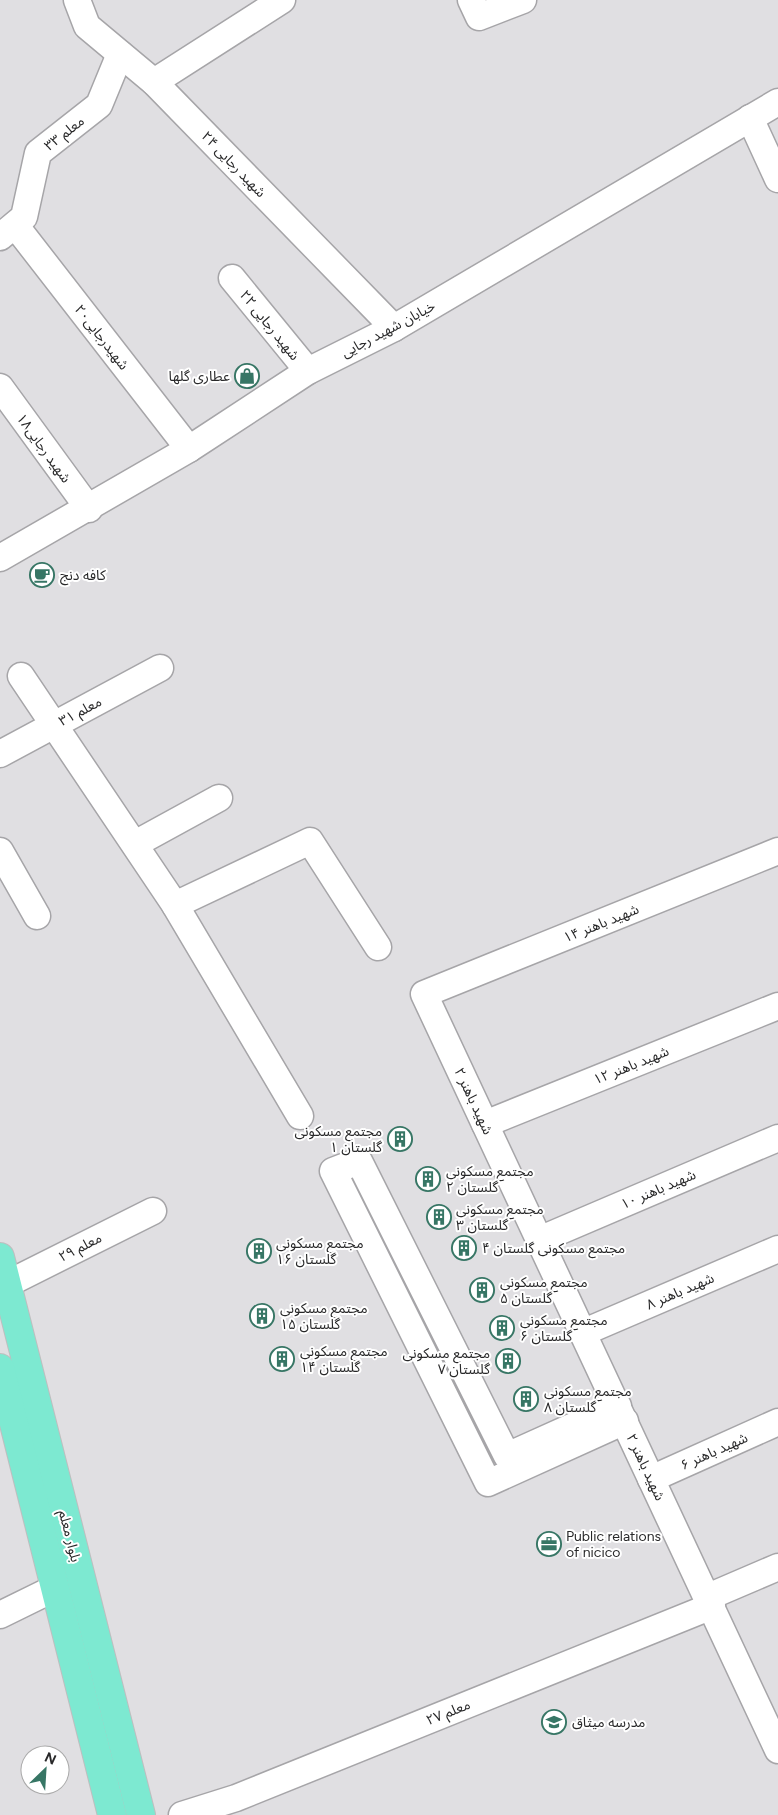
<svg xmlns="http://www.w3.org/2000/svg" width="778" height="1815" font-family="Figtree,'Noto Sans Arabic',sans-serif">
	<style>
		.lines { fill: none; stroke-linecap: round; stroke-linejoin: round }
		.minor-casing { stroke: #a6a5a8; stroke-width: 29 }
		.major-casing { stroke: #bebebf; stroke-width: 30 }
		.minor { stroke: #fff; stroke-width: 26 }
		.major { stroke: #7de9d1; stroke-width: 28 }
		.labels { text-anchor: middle; stroke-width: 4; stroke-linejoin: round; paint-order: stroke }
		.street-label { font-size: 14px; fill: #282829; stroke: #fff }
		.poi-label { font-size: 14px; fill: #282829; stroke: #fff; text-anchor: start }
	</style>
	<rect width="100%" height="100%" fill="#e0dfe2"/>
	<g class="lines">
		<defs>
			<g id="minor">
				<path d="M77 0 87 26 154 82 394 328"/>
				<path d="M471 0 479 17 523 0"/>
				<path d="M154 82 282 0"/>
				<path d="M750 118 778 179"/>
				<path d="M15 225 189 449"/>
				<path d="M0 237 24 217 38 153 99 105 120 54"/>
				<path d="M232 278 308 371"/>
				<path d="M0 387 89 509"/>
				<path d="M0 558 189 449 308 371 394 328 778 102"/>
				<path d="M21 676 175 905 300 1116"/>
				<path d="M0 754 160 668"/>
				<path d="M135 844 219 798"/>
				<path d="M0 851 37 916"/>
				<path d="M778 851 424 994 778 1750"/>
				<path d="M175 905 310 841 378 947"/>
				<path d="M485 1124 778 1006"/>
				<path d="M539 1240 778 1138"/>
				<path d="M7 1284 153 1211"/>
				<path d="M582 1333 778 1249"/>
				<path d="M618 1406 507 1456 359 1161 333 1171 488 1483 625 1421"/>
				<path d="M651 1479 778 1422"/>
				<path d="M708 1597 778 1567"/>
				<path d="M0 1615 55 1588"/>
				<path d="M182 1815 236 1798 712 1606"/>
			</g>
			<g id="major">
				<path d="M0 1257 141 1815"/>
				<path d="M0 1368 112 1815"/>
			</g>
		</defs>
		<use href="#minor" class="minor-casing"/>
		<use href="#major" class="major-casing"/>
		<use href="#minor" class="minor"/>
		<use href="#major" class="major"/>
	</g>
	<defs>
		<symbol id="shop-ring" viewBox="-11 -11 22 22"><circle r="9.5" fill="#fff" stroke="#377665" stroke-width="1.5"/><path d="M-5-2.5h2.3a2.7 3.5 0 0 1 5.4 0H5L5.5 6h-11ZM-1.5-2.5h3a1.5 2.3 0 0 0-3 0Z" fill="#377665"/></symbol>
		<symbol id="cafe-ring" viewBox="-11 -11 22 22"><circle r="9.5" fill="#fff" stroke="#377665" stroke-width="1.5"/><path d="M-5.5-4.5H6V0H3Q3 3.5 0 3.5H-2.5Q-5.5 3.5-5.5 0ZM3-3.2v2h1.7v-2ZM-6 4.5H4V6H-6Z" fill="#377665"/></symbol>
		<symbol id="building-ring" viewBox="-11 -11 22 22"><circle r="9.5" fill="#fff" stroke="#377665" stroke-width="1.5"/><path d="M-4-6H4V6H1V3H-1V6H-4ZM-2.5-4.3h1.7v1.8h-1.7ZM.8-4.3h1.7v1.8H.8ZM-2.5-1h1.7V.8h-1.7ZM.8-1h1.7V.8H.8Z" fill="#377665"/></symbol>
		<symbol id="office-ring" viewBox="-11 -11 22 22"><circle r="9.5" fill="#fff" stroke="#377665" stroke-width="1.5"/><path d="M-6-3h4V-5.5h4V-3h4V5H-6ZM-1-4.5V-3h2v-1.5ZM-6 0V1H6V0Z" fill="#377665"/></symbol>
		<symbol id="school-ring" viewBox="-11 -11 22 22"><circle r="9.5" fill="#fff" stroke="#377665" stroke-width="1.5"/><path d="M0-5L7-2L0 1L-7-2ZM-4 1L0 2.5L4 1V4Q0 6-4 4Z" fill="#377665"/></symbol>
	</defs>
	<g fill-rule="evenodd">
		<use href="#shop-ring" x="233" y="362" width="28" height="28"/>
		<use href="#cafe-ring" x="28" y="561" width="28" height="28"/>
		<use href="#building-ring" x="386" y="1125" width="28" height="28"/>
		<use href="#building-ring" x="414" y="1165" width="28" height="28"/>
		<use href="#building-ring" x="425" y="1203" width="28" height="28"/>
		<use href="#building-ring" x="450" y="1234" width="28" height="28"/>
		<use href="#building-ring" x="245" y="1237" width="28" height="28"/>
		<use href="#building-ring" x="468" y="1276" width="28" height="28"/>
		<use href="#building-ring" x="248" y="1302" width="28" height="28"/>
		<use href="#building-ring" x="488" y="1314" width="28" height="28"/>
		<use href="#building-ring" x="268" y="1345" width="28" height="28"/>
		<use href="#building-ring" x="494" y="1347" width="28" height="28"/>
		<use href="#building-ring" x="512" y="1385" width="28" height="28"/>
		<use href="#office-ring" x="535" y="1530" width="28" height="28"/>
		<use href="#school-ring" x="540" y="1708" width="28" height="28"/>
	</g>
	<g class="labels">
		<g class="street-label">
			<text transform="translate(64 133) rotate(-38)" y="5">معلم ۳۳</text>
			<text transform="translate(234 164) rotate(46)" y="5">شهید رجایی ۲۴</text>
			<text transform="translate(270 325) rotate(51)" y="5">شهید رجایی ۲۲</text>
			<text transform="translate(388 329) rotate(-28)" y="5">خیابان شهید رجایی</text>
			<text transform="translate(102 337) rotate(52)" y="5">شهیدرجایی۲۰</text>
			<text transform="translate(44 448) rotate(54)" y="5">شهید رجایی۱۸</text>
			<text transform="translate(80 711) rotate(-28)" y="5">معلم ۳۱</text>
			<text transform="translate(601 923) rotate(-22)" y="5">شهید باهنر ۱۴</text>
			<text transform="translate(631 1065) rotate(-22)" y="5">شهید باهنر ۱۲</text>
			<text transform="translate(474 1101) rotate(65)" y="5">شهید باهنر ۲</text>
			<text transform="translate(658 1189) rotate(-23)" y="5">شهید باهنر ۱۰</text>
			<text transform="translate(80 1247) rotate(-27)" y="5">معلم ۲۹</text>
			<text transform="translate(680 1291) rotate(-23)" y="5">شهید باهنر ۸</text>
			<text transform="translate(714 1451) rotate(-24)" y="5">شهید باهنر ۶</text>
			<text transform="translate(646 1467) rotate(65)" y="5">شهید باهنر ۲</text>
			<text transform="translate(70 1536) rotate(76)" y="5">بلوار معلم</text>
			<text transform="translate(448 1712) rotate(-22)" y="5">معلم ۲۷</text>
		</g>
		<g class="poi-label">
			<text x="230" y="381" text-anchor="end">عطاری گلها</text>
			<text x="60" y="580">کافه دنج</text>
			<text x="382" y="1136" text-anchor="end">مجتمع مسکونی<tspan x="382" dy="16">گلستان ۱</tspan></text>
			<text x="446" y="1176">مجتمع مسکونی<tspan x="446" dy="16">گلستان ۲</tspan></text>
			<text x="456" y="1214">مجتمع مسکونی<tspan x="456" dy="16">گلستان ۳</tspan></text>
			<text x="276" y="1248">مجتمع مسکونی<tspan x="276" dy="16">گلستان ۱۶</tspan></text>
			<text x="482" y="1253">مجتمع مسکونی گلستان ۴</text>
			<text x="500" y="1287">مجتمع مسکونی<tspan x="500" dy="16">گلستان ۵</tspan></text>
			<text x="280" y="1313">مجتمع مسکونی<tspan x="280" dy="16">گلستان ۱۵</tspan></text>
			<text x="520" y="1325">مجتمع مسکونی<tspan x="520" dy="16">گلستان ۶</tspan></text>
			<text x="300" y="1356">مجتمع مسکونی<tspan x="300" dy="16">گلستان ۱۴</tspan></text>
			<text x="490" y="1358" text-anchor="end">مجتمع مسکونی<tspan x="490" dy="16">گلستان ۷</tspan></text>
			<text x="544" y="1396">مجتمع مسکونی<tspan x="544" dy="16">گلستان ۸</tspan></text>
			<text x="566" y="1541">Public relations<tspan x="566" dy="16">of nicico</tspan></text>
			<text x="572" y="1727">مدرسه میثاق</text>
		</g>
	</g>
	<g transform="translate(45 1770) rotate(25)"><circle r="24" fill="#ffffff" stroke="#a9a9a9"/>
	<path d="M0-4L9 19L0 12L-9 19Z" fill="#377665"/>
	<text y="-8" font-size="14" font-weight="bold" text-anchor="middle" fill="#282829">N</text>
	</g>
</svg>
